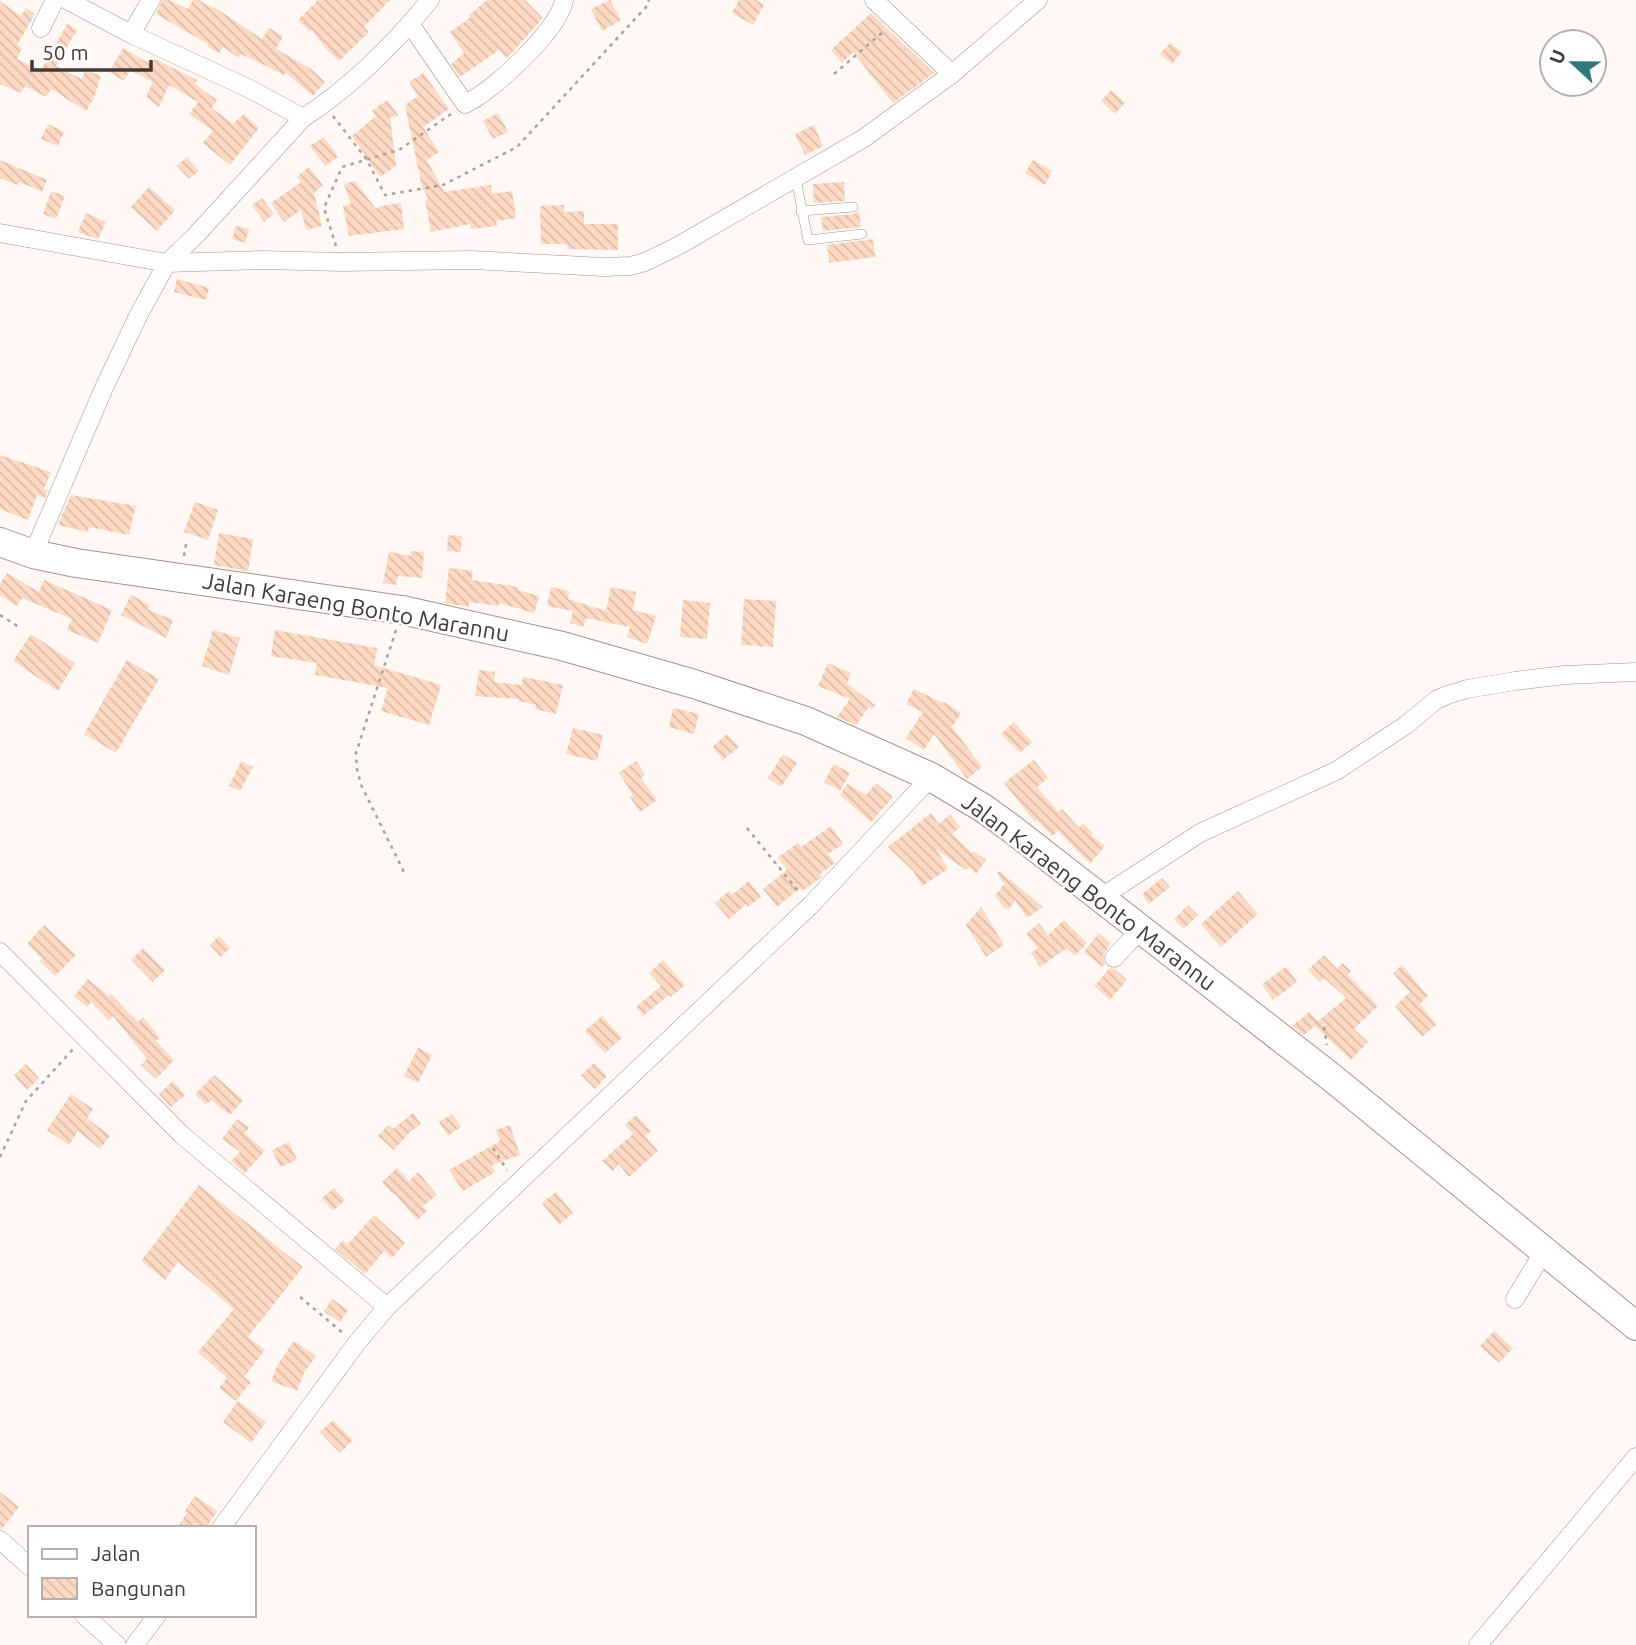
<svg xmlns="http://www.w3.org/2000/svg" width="1636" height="1645" font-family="Ubuntu,sans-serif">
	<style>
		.building { fill: url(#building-back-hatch) }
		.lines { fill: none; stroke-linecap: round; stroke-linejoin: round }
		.service-casing { stroke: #a2938a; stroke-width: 10 }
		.minor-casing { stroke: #a2938a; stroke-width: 19 }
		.primary-casing { stroke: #a2938a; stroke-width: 30 }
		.path { stroke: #a9a29e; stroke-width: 2.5; stroke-dasharray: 3.5 5; stroke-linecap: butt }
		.service { stroke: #fff; stroke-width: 9 }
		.minor { stroke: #fff; stroke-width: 18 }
		.primary { stroke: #fff; stroke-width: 28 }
		.labels { text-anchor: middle; stroke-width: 5; stroke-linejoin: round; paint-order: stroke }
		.street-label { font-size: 23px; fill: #423b37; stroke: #fff }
	</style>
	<defs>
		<pattern id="building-back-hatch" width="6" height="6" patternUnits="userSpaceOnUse" patternTransform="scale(1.75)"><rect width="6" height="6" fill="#fedac3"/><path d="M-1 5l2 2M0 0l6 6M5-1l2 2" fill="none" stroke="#dbbca8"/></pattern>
	</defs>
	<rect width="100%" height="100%" fill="#fff8f4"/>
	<g class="building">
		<path d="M162 0H169L188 9 193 0H199L213 8 214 7 262 39 269 28 283 36 276 49 311 69 325 82 313 96 286 73 284 75 241 54 239 58 223 47 219 53 207 46 208 44 156 14Z"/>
		<path d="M318 0H390L364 27 369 32 339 61 324 47 312 30 310 32 298 20Z"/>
		<path d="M487 0H525L543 18 507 58 499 50 460 77 451 64 464 53 450 32 471 17 469 15Z"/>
		<path d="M610 0 621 20 602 31 591 9Z"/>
		<path d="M739 0H756L764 5 753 25 732 13Z"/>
		<path d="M0 1 21 16 26 8 35 14 17 45 22 48 17 59 41 70 67 24 77 30 56 66 82 79 85 70 101 76 94 98 86 111 51 89 46 97 25 86 21 93 0 84Z"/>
		<path d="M871 13 934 73 893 103 853 52 842 63 831 50Z"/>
		<path d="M1170 43 1182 52 1172 64 1160 54Z"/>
		<path d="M123 48 152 65 155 59 197 80 195 84 217 100 212 108 233 124 244 114 259 128 230 165 203 143 213 131 189 114 198 102 169 85 159 107 146 97 153 82 130 70 124 81 109 72Z"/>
		<path d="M423 73 449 109 423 127 439 152 427 160 444 192 491 185 492 194 512 191 516 218 496 221 497 226 471 229 470 224 431 232 425 200 428 199 422 187 405 105 418 96 409 82Z"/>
		<path d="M1111 90 1125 103 1115 114 1101 101Z"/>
		<path d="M387 100 399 116 390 117 396 166 380 177 352 136 376 116 372 111Z"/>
		<path d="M498 113 508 132 493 139 483 121Z"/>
		<path d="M48 124 64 132 58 146 41 139Z"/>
		<path d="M814 125 823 146 805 155 795 134Z"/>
		<path d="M324 137 338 157 325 166 310 146Z"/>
		<path d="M187 157 199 171 189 179 177 166Z"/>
		<path d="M0 160 47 180 42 192 20 182 18 185 0 178Z"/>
		<path d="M1033 160 1052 171 1045 185 1025 173Z"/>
		<path d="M309 167 323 185 314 193 322 226 306 230 301 210 284 222 271 203 301 182 297 177Z"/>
		<path d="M355 181 376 209 381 206 401 203 404 229 349 236 343 206 351 204 344 184Z"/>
		<path d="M844 182 845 201 814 203 813 184Z"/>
		<path d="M149 187 175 210 157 231 131 207Z"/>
		<path d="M51 191 65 196 56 219 43 214Z"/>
		<path d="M262 198 274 214 264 222 252 205Z"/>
		<path d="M564 205V212L584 211V224H618V250L568 249 567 244H541L540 206Z"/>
		<path d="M859 211 861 227 823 231 821 217 854 214Z"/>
		<path d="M86 213 106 222 98 239 78 232Z"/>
		<path d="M236 226 249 229 245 243 232 239Z"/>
		<path d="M873 239 875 257 829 263 827 245Z"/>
		<path d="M177 279 209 288 206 300 174 292Z"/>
		<path d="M0 455 51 472 44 489 48 490 45 498 37 495 28 520 0 509Z"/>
		<path d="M71 495 136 506 129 535 89 527 88 532 58 525Z"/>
		<path d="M195 502 218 510 208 540 184 532Z"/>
		<path d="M219 533 253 539 248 571 214 565Z"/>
		<path d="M448 535 462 536 461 552 447 551Z"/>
		<path d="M411 551 424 552 422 578 398 576 396 585 383 583 389 552 411 556Z"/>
		<path d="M449 568 473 571 472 580 518 587V590L539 596 534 613 499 603V606L469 602V607L445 603Z"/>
		<path d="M7 573 39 592 44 580 112 610 98 643 67 630 72 619 22 598 17 606 0 595V584Z"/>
		<path d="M551 587 569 591 568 599 606 611 611 587 636 592 633 610 656 616 647 644 627 637 630 627 586 618 583 627 570 623 573 611 547 606Z"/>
		<path d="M131 595 150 605 147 609 173 620 166 638 121 615Z"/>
		<path d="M744 599 776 601 773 647 741 645Z"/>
		<path d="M683 600 710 603 707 639 680 637Z"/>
		<path d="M213 630 240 638 229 675 202 666Z"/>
		<path d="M275 630 377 648 374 665 441 685 429 725 381 711 388 688 315 675 317 663 271 656Z"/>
		<path d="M31 634 75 663 58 691 13 661Z"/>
		<path d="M127 660 159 679 116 753 84 734Z"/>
		<path d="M828 663 851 673 847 683 875 705 872 709 869 707 856 725 837 717 850 699 818 686Z"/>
		<path d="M479 670 495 672 494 682 522 685 523 677 563 685 556 714 535 709 536 705 519 701V699L475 696Z"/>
		<path d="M914 689 943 703 944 702 961 713 952 727 982 767 967 779 934 734 924 750 906 738 923 712 906 704Z"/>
		<path d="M673 708 699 714 694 734 669 727Z"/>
		<path d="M1014 722 1032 742 1020 753 1001 734Z"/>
		<path d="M573 728 603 735 597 761 566 754Z"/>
		<path d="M727 734 739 747 723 760 712 747Z"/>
		<path d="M783 754 797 763 781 787 768 778Z"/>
		<path d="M1034 760 1048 778 1037 787 1058 812 1062 809 1079 828 1083 823 1093 833 1091 835 1105 846 1090 864 1058 831 1052 836 1037 820 1035 822 1004 783Z"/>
		<path d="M241 761 253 767 240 791 229 786Z"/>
		<path d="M636 761 645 775 641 778 657 800 640 812 630 797 633 795 619 773Z"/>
		<path d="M834 764 850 773 840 791 824 782Z"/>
		<path d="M876 783 893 797 871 822 840 795 847 784 866 795Z"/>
		<path d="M931 813 939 824 950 814 960 827 952 834 972 853 974 851 986 860 976 874 970 867 966 870 936 849 948 869 922 886 913 871 888 847Z"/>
		<path d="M831 826 843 844 828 854 835 863 820 874 822 877 802 891 800 888 777 907 763 889 787 870 778 857 798 843 801 847Z"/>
		<path d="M999 871 1019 887 1043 907 1027 918 1015 900 1009 909H1005L995 896 1004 884 997 873Z"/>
		<path d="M1162 878 1170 887 1149 904 1142 894Z"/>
		<path d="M749 881 761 897 748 907 746 904 729 919 715 903 729 891 732 895Z"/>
		<path d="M1238 891 1258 914 1221 947 1201 924Z"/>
		<path d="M1188 905 1198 915 1184 929 1174 919Z"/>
		<path d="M981 907 1004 945 986 957 966 925Z"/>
		<path d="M1064 920 1087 943 1075 956 1067 948 1040 967 1031 953 1038 948 1026 934 1039 923 1048 935Z"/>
		<path d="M44 925 76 955 55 976 40 961 42 958 27 944Z"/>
		<path d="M1099 933 1111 944 1103 955 1105 964 1102 967 1084 952Z"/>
		<path d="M219 936 230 948 221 957 210 945Z"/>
		<path d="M143 948 165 970 153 982 131 960Z"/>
		<path d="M1324 955 1337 969 1342 963 1351 971 1348 975 1378 1006 1354 1029 1368 1042 1351 1060 1315 1026 1304 1035 1292 1026 1309 1012 1318 1021 1346 998 1324 978 1320 982 1308 970Z"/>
		<path d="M663 960 685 985 671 997 669 995 643 1016 636 1007 661 986 649 973Z"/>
		<path d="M1402 965 1428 996 1420 1004 1436 1025 1422 1037 1395 1006 1410 992 1393 973Z"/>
		<path d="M1286 967 1297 982 1273 1000 1262 984Z"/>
		<path d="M1110 968 1115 969 1127 980 1110 1000 1094 986Z"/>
		<path d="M88 979 109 996 111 994 138 1022 143 1017 160 1038 156 1041 174 1060 156 1079 141 1065 147 1059 113 1016 109 1021 91 1002 87 1007 74 996Z"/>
		<path d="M602 1016 622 1038 605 1053 585 1031Z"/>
		<path d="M418 1048 432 1055 418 1083 404 1076Z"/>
		<path d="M594 1063 607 1076 595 1089 581 1075Z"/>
		<path d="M26 1064 39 1078 27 1090 14 1075Z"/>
		<path d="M214 1075 243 1100 230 1115 211 1100 206 1105 195 1094Z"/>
		<path d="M173 1081 185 1095 171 1107 159 1094Z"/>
		<path d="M71 1094 93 1109 87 1118 110 1136 100 1149 78 1131 69 1145 47 1130Z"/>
		<path d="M413 1113 421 1124 409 1133 394 1150 378 1136 388 1125 393 1129Z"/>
		<path d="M452 1114 461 1127 448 1136 439 1122Z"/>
		<path d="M636 1115 651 1131 645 1136 658 1151 629 1177 619 1164 613 1171 602 1161 633 1134 625 1125Z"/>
		<path d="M237 1119 249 1127 245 1133 265 1151 245 1173 231 1161 240 1152 222 1139Z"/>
		<path d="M510 1125 520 1155 492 1165 495 1172 463 1191 449 1170 500 1141 496 1130Z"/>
		<path d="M289 1142 297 1160 280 1167 272 1150Z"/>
		<path d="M397 1168 409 1181 418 1172 437 1195 423 1206 427 1211 417 1220 395 1194 394 1195 382 1182Z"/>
		<path d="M199 1185 303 1267 248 1337 265 1350 244 1377 251 1382 236 1401 219 1388 227 1378 198 1352 234 1309 178 1262 165 1280 141 1261Z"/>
		<path d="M334 1188 345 1200 333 1211 322 1198Z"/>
		<path d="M556 1192 573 1213 559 1225 542 1203Z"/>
		<path d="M374 1215 405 1243 392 1258 384 1251 365 1274 335 1249 343 1240 347 1245Z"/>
		<path d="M332 1299 348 1310 340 1322 324 1312Z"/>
		<path d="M1494 1331 1513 1348 1499 1363 1480 1346Z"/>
		<path d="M294 1341 316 1356 304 1373 297 1391 271 1381 278 1364Z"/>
		<path d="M238 1401 266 1422 251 1443 223 1422Z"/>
		<path d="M333 1420 353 1440 340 1453 320 1432Z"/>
		<path d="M0 1492 19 1507 2 1529H0Z"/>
		<path d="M195 1496 217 1511 206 1528H177L187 1513 185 1511Z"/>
	</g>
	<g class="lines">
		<defs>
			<g id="service">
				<path d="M796 179 808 240 862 234"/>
				<path d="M801 211 853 207"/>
			</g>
			<g id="minor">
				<path d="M67 0 131 34 250 89 303 118"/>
				<path d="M874 0 952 74"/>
				<path d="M410 24 465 104C492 92 560 29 564 0"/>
				<path d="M41 28 55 0"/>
				<path d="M131 34 151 0"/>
				<path d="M0 233 167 263 263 260 341 262 472 260 603 267 630 266 645 262 678 246 864 138 952 74 1038 0"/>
				<path d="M33 554 103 390 138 316 167 263 197 234 303 118C351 87 394 44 430 0"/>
				<path d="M1100 898 1200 833 1336 771 1406 725 1436 700 1447 695 1467 689 1515 681 1565 675 1636 672"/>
				<path d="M0 952 182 1135 387 1307"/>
				<path d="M1114 958 1141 929"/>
				<path d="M1515 1299 1544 1251"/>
				<path d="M221 1528 356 1344 387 1307 810 906 931 777"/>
				<path d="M0 1540 30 1567"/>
				<path d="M84 1615 117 1645"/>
				<path d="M135 1645 157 1615"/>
				<path d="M1478 1645 1636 1457"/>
			</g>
			<path id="primary" d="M0 542 33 554 76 563 402 610 562 646 694 684 806 721 931 777 983 808 1012 829 1331 1077 1636 1326"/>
		</defs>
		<use href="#service" class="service-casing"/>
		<use href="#minor" class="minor-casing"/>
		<use href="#primary" class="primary-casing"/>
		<g class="path">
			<path d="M834 74 883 32"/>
			<path d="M333 116 367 160 385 195 443 185 517 147 647 6 649 0"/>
			<path d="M336 246 324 208 342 167 399 150 451 114"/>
			<path d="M184 556 186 544"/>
			<path d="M0 615 19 627"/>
			<path d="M396 630 356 753 357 769 361 785 404 872"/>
			<path d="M747 828 799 892"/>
			<path d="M1324 1027 1327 1045"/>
			<path d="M493 1148 507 1170"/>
			<path d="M0 1157 26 1101 74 1048"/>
			<path d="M300 1297 343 1333"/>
		</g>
		<use href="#service" class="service"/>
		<use href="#minor" class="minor"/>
		<use href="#primary" class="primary"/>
	</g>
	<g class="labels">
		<g class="street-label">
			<text transform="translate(356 607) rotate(10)" y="8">Jalan Karaeng Bonto Marannu</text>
			<text transform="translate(1089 892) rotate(37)" y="8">Jalan Karaeng Bonto Marannu</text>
		</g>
	</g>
	<rect x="28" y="1526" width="228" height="91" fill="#ffffff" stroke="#b3b1af" stroke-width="2"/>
	<rect x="42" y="1549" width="35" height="10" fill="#ffffff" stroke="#b3b1af" stroke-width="2"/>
	<text x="91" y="1561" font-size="21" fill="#423b37">Jalan</text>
	<rect x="42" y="1578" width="35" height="21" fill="url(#building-back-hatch)" stroke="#b3b1af" stroke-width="2"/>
	<text x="91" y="1596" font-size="21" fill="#423b37">Bangunan</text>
	<g transform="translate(1573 63) rotate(292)"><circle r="33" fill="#ffffff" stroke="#b3b1af" stroke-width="2"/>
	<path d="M0-5L12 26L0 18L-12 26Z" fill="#30797b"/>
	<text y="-10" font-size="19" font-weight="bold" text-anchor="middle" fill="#423b37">U</text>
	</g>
	<path d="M32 60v10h119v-10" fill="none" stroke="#423b37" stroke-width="3.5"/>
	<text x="42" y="60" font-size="21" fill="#423b37" stroke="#ffffff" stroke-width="5" paint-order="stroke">50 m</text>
</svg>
